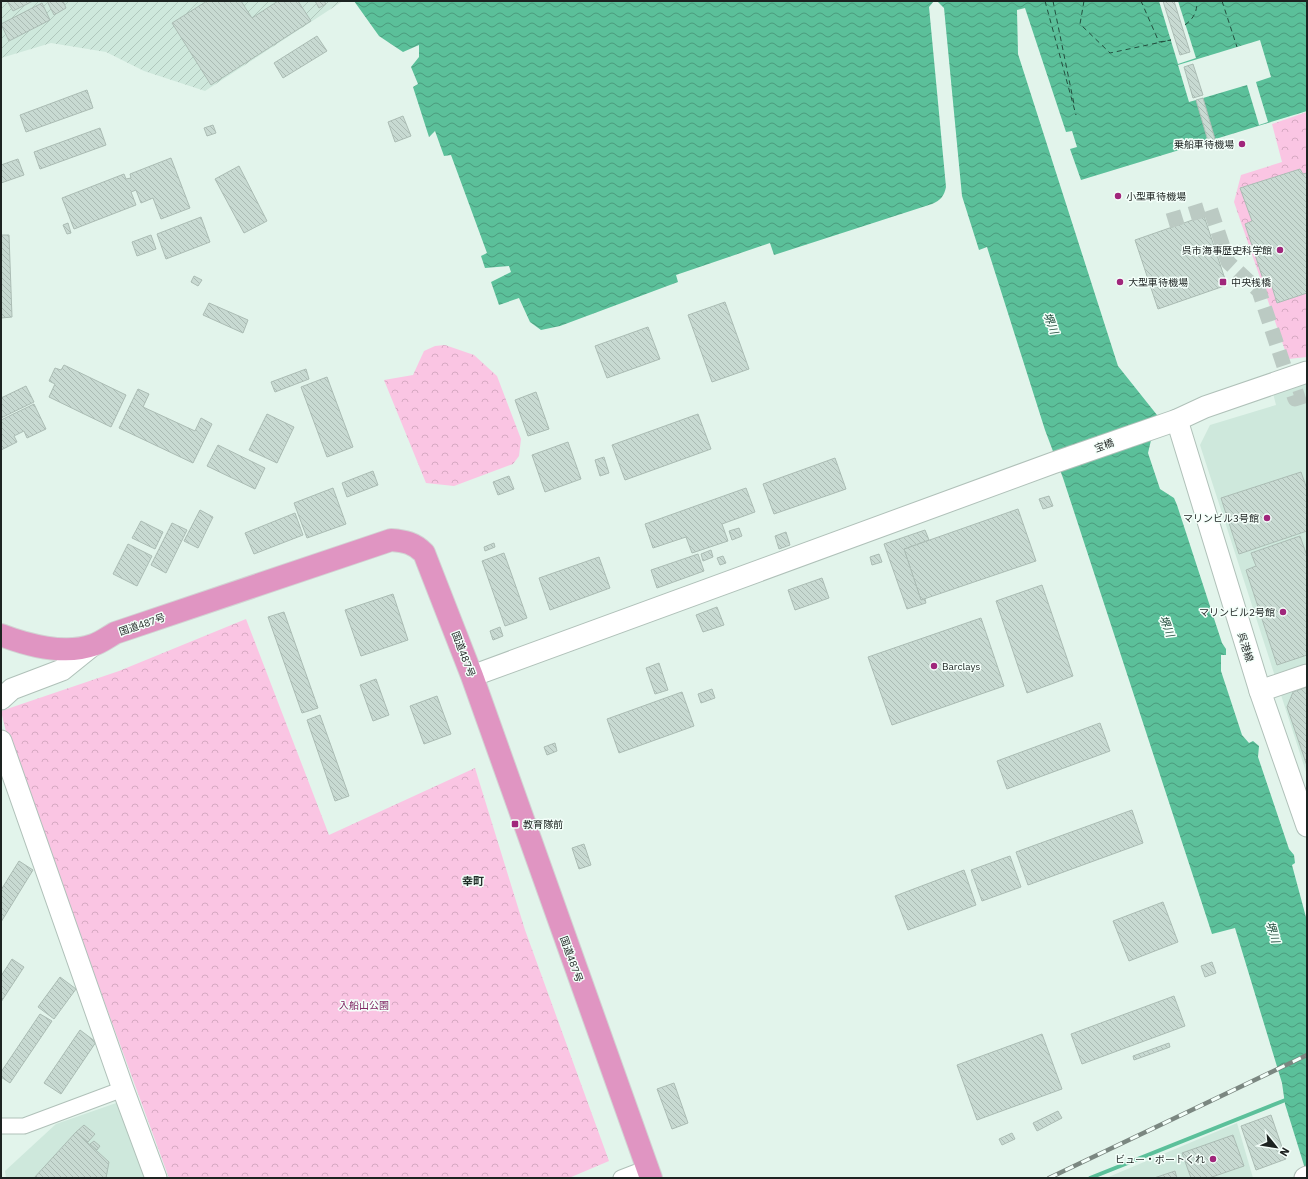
<svg xmlns="http://www.w3.org/2000/svg" width="1308" height="1179" font-family="'IBM Plex Sans','Noto Sans JP',sans-serif">
	<style>
		.built { fill: #cee8dc }
		.industrial { fill: url(#industrial-furrows) }
		.forest { fill: url(#forest-crowns) }
		.water { fill: url(#water-waves) }
		.pier { fill: #e2f4eb }
		.lines { fill: none; stroke-linecap: round; stroke-linejoin: round }
		.stream { stroke: #5bc09a; stroke-width: 4 }
		.ferry { stroke: #234e3e; stroke-width: 1; stroke-dasharray: 5 4; stroke-linecap: butt }
		.building { fill: url(#building-back-hatch); stroke: #abbcb4 }
		.street-tunnel { stroke: #bbcac3; stroke-width: 15; stroke-dasharray: 15 8; stroke-linecap: butt }
		.street-casing { stroke: #b0c1b9; stroke-width: 17 }
		.secondary-casing { stroke: #b0c1b9; stroke-width: 23 }
		.highway-casing { stroke: #d2d3d3; stroke-width: 24 }
		.street { stroke: #fff; stroke-width: 15 }
		.secondary { stroke: #fff; stroke-width: 21 }
		.highway { stroke: #e095c2; stroke-width: 22 }
		.rail-casing { stroke: #7b8781; stroke-width: 4.5 }
		.rail { stroke: #f4fffa; stroke-width: 3; stroke-dasharray: 9; stroke-linecap: butt }
		.poi-dot { fill: #a0267b; stroke: #f4fffa; stroke-width: 1.5 }
		.labels { text-anchor: middle; stroke-width: 3; stroke-linejoin: round; paint-order: stroke }
		.poi-label { font-size: 10px; fill: #1d2321; stroke: #f4fffa; text-anchor: end }
		.street-label { font-size: 10px; fill: #1d2321; stroke: #f4fffa }
		.park-label { font-size: 10px; fill: #7f2663; stroke: #f4fffa }
		.water-label { font-size: 11px; font-style: italic; fill: #234e3e; stroke: #f4fffa }
		.neighbourhood-label { font-size: 11px; font-weight: bold; fill: #212f29; stroke: #f4fffa }
	</style>
	<defs>
		<pattern id="industrial-furrows" width="10" height="10" patternUnits="userSpaceOnUse"><rect width="10" height="10" fill="#cee8dc"/><path d="M-1 1l2-2M0 10L10 0M9 11l2-2" fill="none" stroke="#b0c7bc"/></pattern>
		<pattern id="forest-crowns" width="20" height="18" patternUnits="userSpaceOnUse"><rect width="20" height="18" fill="#fac5e3"/><path d="M2 6a3 3 0 1 1 6 0M12 15a3 3 0 1 1 6 0" fill="none" stroke="#d6a9c2"/></pattern>
		<pattern id="water-waves" width="16" height="10" patternUnits="userSpaceOnUse"><rect width="16" height="10" fill="#5bc09a"/><path d="M0 5q4-4 8 0t8 0" fill="none" stroke="#4b9c7d"/></pattern>
		<pattern id="building-back-hatch" width="6" height="6" patternUnits="userSpaceOnUse"><rect width="6" height="6" fill="#c8dad2"/><path d="M-1 5l2 2M0 0l6 6M5-1l2 2" fill="none" stroke="#abbbb4"/></pattern>
	</defs>
	<rect width="100%" height="100%" fill="#e2f4eb"/>
	<g class="built">
		<path d="M1307 377V775L1200 445 1210 425 1276 405 1273 393Z"/>
		<path d="M119 1102 147 1178H6L5 1171 56 1124Z"/>
		<path d="M1237 1123 1253 1178H1106Z"/>
	</g>
	<path class="industrial" d="M1 1H343L205 91 144 71 106 52 51 43 1 58Z"/>
	<g class="forest">
		<path d="M1307 112V357L1288 359 1234 202 1241 175 1282 162 1272 124Z"/>
		<path d="M445 345 474 355 497 376 521 439 519 456 513 464 454 486 426 483 384 380 413 375 424 351 435 346Z"/>
		<path d="M246 619 329 835 475 768 525 930 609 1161 569 1178H169L7 736 1 711 119 671Z"/>
	</g>
	<g class="water">
		<path d="M354 1H934L929 7 946 187C944 196 941 200 932 204L774 255 770 243 676 275 678 282 560 326 541 330 530 322 519 298 499 305 491 282 511 272 509 266 485 268 481 256 487 253 451 155 444 156 435 131 429 137 413 87 418 84 411 67 419 57V45L403 52 379 36Z"/>
		<path d="M937 1H1307V111L1081 180 1070 149 1077 147 1072 131 1066 132 1025 8 1017 10 1018 54 1118 366 1157 415 1148 453 1160 489 1174 498 1177 505 1222 643 1226 649V655H1221V671L1242 735 1249 743 1253 741 1259 746 1258 757 1289 849 1294 855 1295 863 1292 865 1307 921V1175L1285 1104 1282 1083 1235 928 1212 934 1063 478 1045 430 987 247 979 250 962 196 944 8Z"/>
	</g>
	<g class="pier">
		<path d="M1159 1H1178L1196 58 1178 64Z"/>
		<path d="M1260 40 1271 77 1256 82 1268 122 1259 125 1247 85 1203 98 1215 139 1208 141 1196 100 1189 102 1178 65Z"/>
	</g>
	<g class="lines">
		<path class="stream" d="M1090 1178 1288 1099"/>
		<g class="ferry">
			<path d="M1045 1 1076 115"/>
			<path d="M1053 1 1074 104"/>
			<path d="M1084 1 1080 24 1110 53 1171 40 1159 42 1141 1"/>
			<path d="M1222 1 1237 47"/>
			<path d="M1185 25C1194 18 1197 12 1197 1"/>
		</g>
	</g>
	<g class="building">
		<path d="M7 1H33L13 11Z"/>
		<path d="M47 1H63L66 8 54 15Z"/>
		<path d="M207 1H241L252 18 278 1H298L311 21 211 85 172 23Z"/>
		<path d="M315 1H324L326 4 319 8Z"/>
		<path d="M1163 1H1174L1190 52 1180 55Z"/>
		<path d="M42 3 50 20 9 41 1 24Z"/>
		<path d="M317 36 327 51 283 78 274 63Z"/>
		<path d="M1193 64 1203 95 1193 98 1184 67Z"/>
		<path d="M87 90 93 108 26 132 20 115Z"/>
		<path d="M1203 98 1215 139 1208 141 1196 100Z"/>
		<path d="M403 116 411 136 395 142 388 122Z"/>
		<path d="M213 125 216 133 207 136 204 128Z"/>
		<path d="M100 128 106 145 40 169 34 152Z"/>
		<path d="M171 158 190 208 161 219 153 198 141 203 136 190 131 192 136 205 74 229 62 198 124 174 126 179 131 178 130 174Z"/>
		<path d="M18 159 24 175 1 183V165Z"/>
		<path d="M239 166 267 221 244 233 215 179Z"/>
		<path d="M1300 169 1303 174 1307 173V293L1277 303 1270 280 1264 282 1245 224 1252 221 1240 188Z"/>
		<path d="M1204 216 1227 285 1158 309 1135 240Z"/>
		<path d="M201 217 210 242 166 259 157 234Z"/>
		<path d="M68 223 71 233 67 234 63 225Z"/>
		<path d="M1 235H9L12 317 1 318Z"/>
		<path d="M151 235 156 249 137 256 132 242Z"/>
		<path d="M194 276 202 280 198 286 191 282Z"/>
		<path d="M725 302 749 369 712 382 688 315Z"/>
		<path d="M209 303 248 320 243 333 203 315Z"/>
		<path d="M648 327 660 359 607 378 595 346Z"/>
		<path d="M64 365 126 395 111 427 49 397 55 384 49 381 55 368 61 370Z"/>
		<path d="M306 369 309 379 275 392 271 382Z"/>
		<path d="M327 377 353 447 327 457 301 387Z"/>
		<path d="M26 386 34 402 1 418V398Z"/>
		<path d="M138 389 149 394 143 407 195 431 201 418 212 424 193 463 119 428Z"/>
		<path d="M536 392 549 429 528 436 515 400Z"/>
		<path d="M34 404 46 429 27 438 24 431 14 436 17 442 1 450V420Z"/>
		<path d="M267 414 294 427 277 463 249 450Z"/>
		<path d="M698 414 711 449 625 480 612 445Z"/>
		<path d="M568 442 581 479 545 492 532 455Z"/>
		<path d="M218 445 265 468 255 489 207 466Z"/>
		<path d="M604 457 609 473 600 476 595 460Z"/>
		<path d="M835 458 846 489 774 514 763 484Z"/>
		<path d="M373 471 378 485 347 497 342 483Z"/>
		<path d="M1301 472 1307 489V531L1239 554 1221 498Z"/>
		<path d="M509 476 514 489 498 495 493 482Z"/>
		<path d="M333 488 346 524 307 538 294 503Z"/>
		<path d="M746 488 755 512 722 524 728 541 692 553 686 537 653 548 645 524Z"/>
		<path d="M1049 496 1053 506 1043 509 1039 499Z"/>
		<path d="M1018 509 1036 561 921 600 904 549Z"/>
		<path d="M200 510 213 517 198 548 184 541Z"/>
		<path d="M295 513 303 535 254 554 245 533Z"/>
		<path d="M141 521 163 532 155 549 132 538Z"/>
		<path d="M172 523 187 530 166 573 151 565Z"/>
		<path d="M739 528 742 536 732 540 729 531Z"/>
		<path d="M925 530 929 540 904 549 921 600 925 599 926 603 907 609 884 544Z"/>
		<path d="M786 532 790 545 779 549 775 536Z"/>
		<path d="M1300 536 1307 556V655L1277 665 1246 570 1256 566 1251 553Z"/>
		<path d="M494 543 495 547 485 551 484 547Z"/>
		<path d="M128 544 152 556 137 586 113 574Z"/>
		<path d="M711 550 713 557 703 561 701 554Z"/>
		<path d="M504 553 527 618 505 626 482 561Z"/>
		<path d="M698 554 704 571 657 588 651 570Z"/>
		<path d="M879 554 882 562 872 565 870 557Z"/>
		<path d="M723 556 726 563 720 565 717 558Z"/>
		<path d="M599 557 610 588 550 610 539 578Z"/>
		<path d="M822 578 829 598 795 610 788 590Z"/>
		<path d="M1042 585 1073 676 1027 693 996 601Z"/>
		<path d="M393 594 408 640 361 656 345 610Z"/>
		<path d="M717 607 724 625 703 632 696 615Z"/>
		<path d="M284 612 318 708 302 713 268 617Z"/>
		<path d="M981 618 1004 686 892 725 868 657Z"/>
		<path d="M500 627 503 636 493 640 490 631Z"/>
		<path d="M659 663 668 690 655 694 646 668Z"/>
		<path d="M376 679 389 715 373 721 360 685Z"/>
		<path d="M1307 687V766L1287 707 1293 692Z"/>
		<path d="M712 689 715 698 701 703 698 694Z"/>
		<path d="M682 692 694 726 619 753 607 719Z"/>
		<path d="M437 696 451 734 424 744 410 706Z"/>
		<path d="M320 715 349 796 335 801 307 720Z"/>
		<path d="M1100 723 1110 751 1007 789 997 761Z"/>
		<path d="M555 743 557 751 547 755 544 747Z"/>
		<path d="M1132 810 1143 843 1028 885 1016 852Z"/>
		<path d="M584 844 591 865 579 869 572 848Z"/>
		<path d="M1010 856 1021 887 982 901 971 870Z"/>
		<path d="M19 861 33 870 1 922V890Z"/>
		<path d="M964 870 976 905 908 930 895 896Z"/>
		<path d="M1163 902 1178 942 1129 961 1113 921Z"/>
		<path d="M12 959 24 967 1 1002V976Z"/>
		<path d="M1212 962 1216 973 1205 977 1201 966Z"/>
		<path d="M60 977 76 989 54 1019 38 1007Z"/>
		<path d="M1174 996 1185 1026 1082 1064 1071 1034Z"/>
		<path d="M40 1014 52 1021 10 1083 1 1077V1072Z"/>
		<path d="M80 1030 96 1042 61 1094 44 1083Z"/>
		<path d="M1042 1034 1062 1089 977 1120 957 1065Z"/>
		<path d="M1169 1043 1170 1047 1134 1060 1133 1056Z"/>
		<path d="M674 1083 688 1123 672 1129 657 1089Z"/>
		<path d="M1058 1111 1062 1118 1037 1131 1033 1123Z"/>
		<path d="M1271 1115 1286 1159 1256 1170 1241 1126Z"/>
		<path d="M84 1125 95 1134 88 1142 76 1132Z"/>
		<path d="M76 1132 109 1162 106 1178H34Z"/>
		<path d="M1012 1133 1015 1139 1002 1145 999 1139Z"/>
		<path d="M1233 1135 1244 1166 1209 1178H1191L1182 1153Z"/>
		<path d="M94 1141 100 1146 97 1150 90 1144Z"/>
		<path d="M1175 1171 1177 1178H1154Z"/>
	</g>
	<g class="lines">
		<path class="street-tunnel" d="M1168 221 1210 208 1228 262 1259 291 1295 399 1307 395"/>
		<defs>
			<g id="street">
				<path d="M1 1126H24L123 1089"/>
				<path d="M621 1178 647 1168"/>
			</g>
			<g id="secondary">
				<path d="M1177 420 1260 691 1307 826"/>
				<path d="M472 676 1053 463 1177 420 1205 407 1307 372"/>
				<path d="M1260 691 1307 675"/>
				<path d="M1 699 12 689 62 670 93 645"/>
				<path d="M1 741 123 1089 156 1178"/>
				<path d="M1305 1178 1307 1177"/>
			</g>
			<path id="highway" d="M1 635C27 645 65 655 93 645 100 643 108 637 115 633L391 540C405 541 414 543 424 553L472 676 651 1178"/>
		</defs>
		<use href="#street" class="street-casing"/>
		<use href="#secondary" class="secondary-casing"/>
		<use href="#highway" class="highway-casing"/>
		<use href="#street" class="street"/>
		<use href="#secondary" class="secondary"/>
		<use href="#highway" class="highway"/>
		<defs>
			<path id="rail" d="M1049 1178 1307 1055"/>
		</defs>
		<use href="#rail" class="rail-casing"/>
		<use href="#rail" class="rail"/>
	</g>
	<g class="poi-dot">
		<circle cx="1242" cy="144" r="4"/>
		<circle cx="1118" cy="196" r="4"/>
		<circle cx="1280" cy="250" r="4"/>
		<circle cx="1120" cy="282" r="4"/>
		<rect x="1219" y="278" width="8" height="8" rx="2"/>
		<circle cx="1267" cy="518" r="4"/>
		<circle cx="1283" cy="612" r="4"/>
		<circle cx="934" cy="666" r="4"/>
		<rect x="511" y="820" width="8" height="8" rx="2"/>
		<circle cx="1213" cy="1159" r="4"/>
	</g>
	<g class="labels">
		<g class="poi-label">
			<text x="1234" y="148">乗船車待機場</text>
			<text x="1126" y="200" text-anchor="start">小型車待機場</text>
			<text x="1272" y="254">呉市海事歴史科学館</text>
			<text x="1128" y="286" text-anchor="start">大型車待機場</text>
			<text x="1231" y="286" text-anchor="start">中央桟橋</text>
			<text x="1259" y="522">マリンビル3号館</text>
			<text x="1275" y="616">マリンビル2号館</text>
			<text x="942" y="670" text-anchor="start">Barclays</text>
			<text x="523" y="828" text-anchor="start">教育隊前</text>
			<text x="1205" y="1163">ビュー・ポートくれ</text>
		</g>
		<g class="street-label">
			<text transform="translate(1104 445) rotate(-20)" y="4">宝橋</text>
			<text transform="translate(142 624) rotate(-19)" y="4">国道487号</text>
			<text transform="translate(1246 647) rotate(73)" y="4">呉港線</text>
			<text transform="translate(464 654) rotate(69)" y="4">国道487号</text>
			<text transform="translate(572 959) rotate(70)" y="4">国道487号</text>
		</g>
		<g class="park-label">
			<text x="364" y="1009">入船山公園</text>
		</g>
		<g class="water-label">
			<text transform="translate(1051 323) rotate(69)" y="4">堺川</text>
			<text transform="translate(1167 626) rotate(69)" y="4">堺川</text>
			<text transform="translate(1273 932) rotate(74)" y="4">堺川</text>
		</g>
		<g class="neighbourhood-label">
			<text x="473" y="885">幸町</text>
		</g>
	</g>
	<rect width="1308" height="1179" fill="none" stroke="#1d2321" stroke-width="4"/>
	<g transform="translate(1276 1147) rotate(120)" stroke="#f4fffa" stroke-width="3" paint-order="stroke">
	<path d="M0-3L7 15L0 10L-7 15Z" fill="#1d2321"/>
	<text y="-6" font-size="11" font-weight="bold" text-anchor="middle" fill="#1d2321">N</text>
	</g>
</svg>
